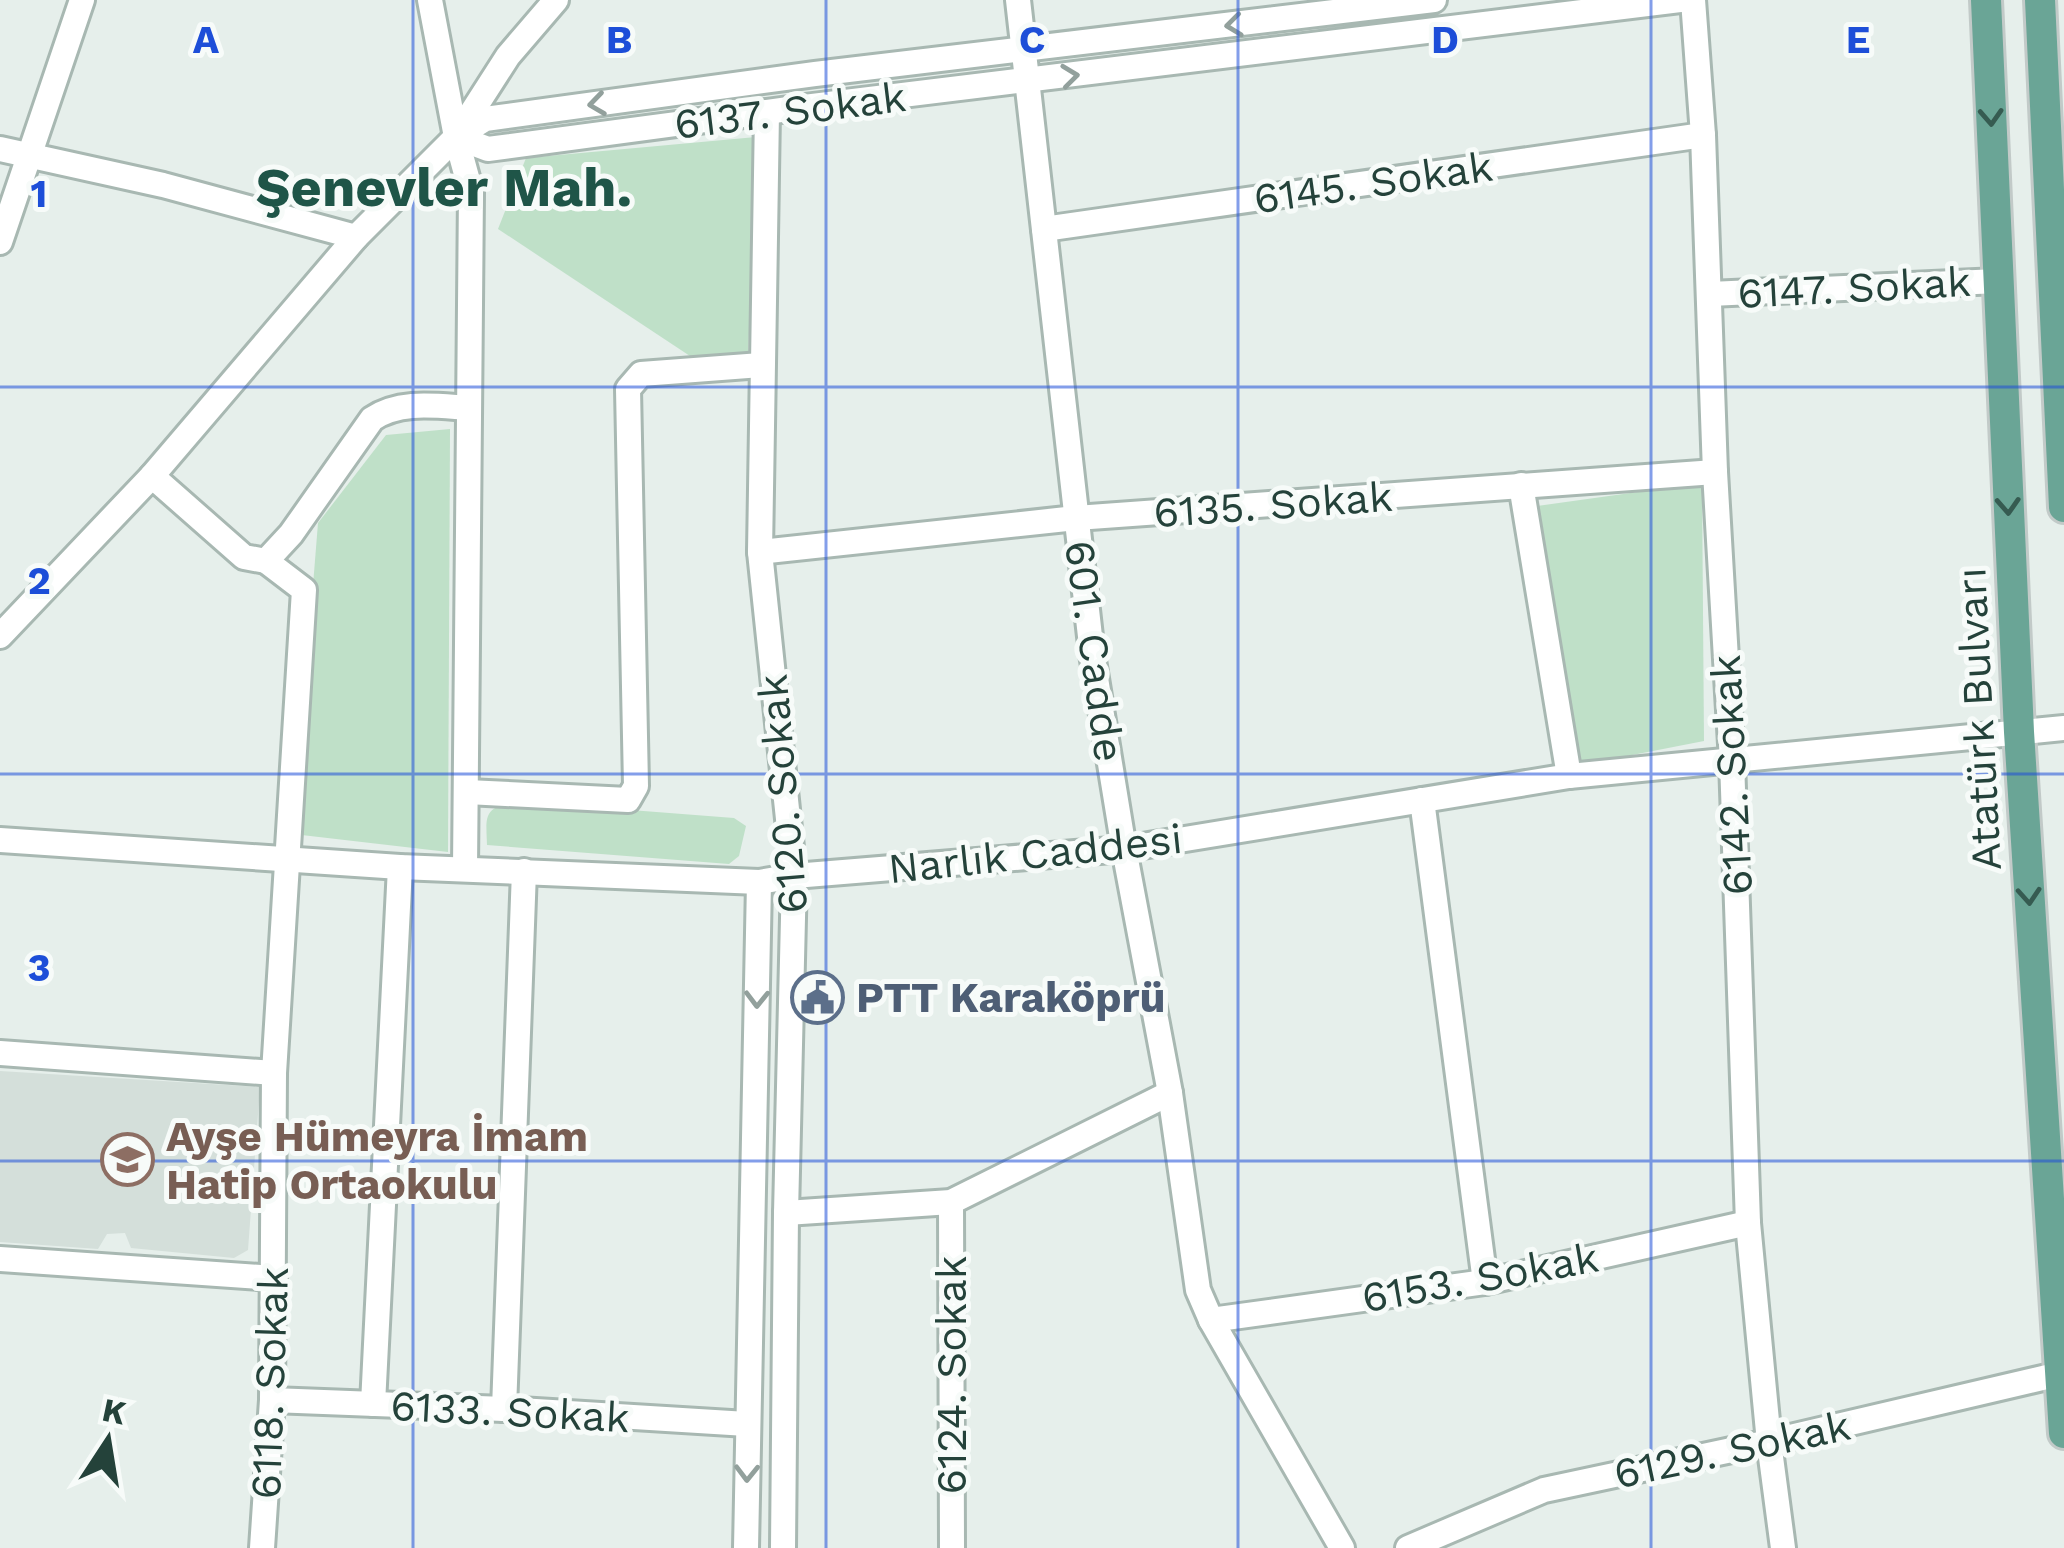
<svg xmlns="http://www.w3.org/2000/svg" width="2064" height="1548" font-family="'Work Sans',sans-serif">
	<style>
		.built { fill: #d4dfda }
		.green { fill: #bfe0c8 }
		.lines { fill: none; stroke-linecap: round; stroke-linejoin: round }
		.minor-casing { stroke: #a8b8b2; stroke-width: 30 }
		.major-casing { stroke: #c2cac8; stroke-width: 36 }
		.minor { stroke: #fff; stroke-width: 24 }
		.major { stroke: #6aa596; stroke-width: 30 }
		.oneway { stroke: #92a09c }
		.oneway2 { stroke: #365b51 }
		.grid { fill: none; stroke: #1d4ed8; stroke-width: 3; stroke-opacity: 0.55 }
		.labels { text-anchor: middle; stroke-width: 10; stroke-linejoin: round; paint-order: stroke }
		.street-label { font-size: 42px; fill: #24423a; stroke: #f7fbf9 }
		.service-label { font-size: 42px; font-weight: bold; fill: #4e5e75; stroke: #f7fbf9; text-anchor: start }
		.education-label { font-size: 42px; font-weight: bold; fill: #785e54; stroke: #f7fbf9; text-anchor: start }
		.district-label { font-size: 54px; font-weight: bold; fill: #1f5548; stroke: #f7fbf9 }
		.grid-label { font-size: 39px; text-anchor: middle; font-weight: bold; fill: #1d4ed8; stroke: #f7fbf9; stroke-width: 10; stroke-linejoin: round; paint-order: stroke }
	</style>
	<rect width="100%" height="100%" fill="#e6efeb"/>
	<path class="built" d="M0 1071 260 1087 248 1250 234 1258 131 1248 125 1233 107 1234 98 1249 0 1242Z"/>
	<g class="green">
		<path d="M756 137 748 360 693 358 498 229 526 158Z"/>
		<path d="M450 429 448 852 293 834 318 523 386 435Z"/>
		<path d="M1702 483 1704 741 1576 766 1530 507Z"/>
		<path d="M514 801 734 818 746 826 739 856 729 864 487 845C486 816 483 809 514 801Z"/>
	</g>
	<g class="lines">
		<defs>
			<g id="minor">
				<path d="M430 0 456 137 471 192 465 869"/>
				<path d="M1018 0 1092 654 1124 849 1170 1093 1198 1290 1211 1320 1342 1548"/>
				<path d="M1434 0 815 74 485 119 456 137 488 149 796 108 1680 0"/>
				<path d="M1693 0 1703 135 1715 472 1732 761 1748 1223 1769 1442 1783 1548"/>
				<path d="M767 112 760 552 794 876 786 1213 783 1548"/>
				<path d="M0 149 163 185 356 237"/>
				<path d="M1044 229 1703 135"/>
				<path d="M0 242 82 0"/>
				<path d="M1710 294 1998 281"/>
				<path d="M152 476 244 557 266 561 291 534 372 419C400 400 436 406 469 408"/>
				<path d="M1521 485 1569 776"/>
				<path d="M760 552 1076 518 1715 472"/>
				<path d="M0 636 152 476 356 237 456 137 508 56 556 0"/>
				<path d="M467 792 628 800 636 786 628 389 641 374 761 365"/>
				<path d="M1422 800 1485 1282"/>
				<path d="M0 840 400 867 759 882 794 876 1124 849 1569 776 2064 728"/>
				<path d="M0 1053 274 1073"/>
				<path d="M951 1202 952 1548"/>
				<path d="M786 1213 951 1202 1170 1093"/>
				<path d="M0 1259 274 1278"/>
				<path d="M1211 1320 1485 1282 1748 1223"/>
				<path d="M272 1400 504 1409 747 1424"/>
				<path d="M373 1404 400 867"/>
				<path d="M504 1409 524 871"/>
				<path d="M262 1548 272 1400 274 1073 304 590 266 561"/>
				<path d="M746 1548 759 882"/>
				<path d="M1408 1548 1544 1490 1769 1442 2064 1373"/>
			</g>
			<g id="major">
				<path d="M1986 0 2019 732 2064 1433"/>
				<path d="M2040 0 2064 507"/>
			</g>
		</defs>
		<use href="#minor" class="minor-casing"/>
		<use href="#major" class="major-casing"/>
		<use href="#minor" class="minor"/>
		<use href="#major" class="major"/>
	</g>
	<defs><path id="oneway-chevron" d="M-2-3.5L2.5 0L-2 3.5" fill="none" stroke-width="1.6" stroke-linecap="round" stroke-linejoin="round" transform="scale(3)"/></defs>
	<g class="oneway">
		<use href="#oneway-chevron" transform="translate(1234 25) rotate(173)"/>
		<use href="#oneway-chevron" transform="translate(1070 76) rotate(-7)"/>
		<use href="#oneway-chevron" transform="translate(597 104) rotate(172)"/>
		<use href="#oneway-chevron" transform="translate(757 999) rotate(91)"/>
		<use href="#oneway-chevron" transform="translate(747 1473) rotate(91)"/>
	</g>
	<g class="oneway2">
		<use href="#oneway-chevron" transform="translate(1991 117) rotate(87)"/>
		<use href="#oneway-chevron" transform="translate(2008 506) rotate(87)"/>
		<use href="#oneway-chevron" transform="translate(2029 896) rotate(86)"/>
	</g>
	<path class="grid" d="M413 0V1548M826 0V1548M1238 0V1548M1651 0V1548M0 387H2064M0 774H2064M0 1161H2064"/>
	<defs>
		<symbol id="civic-ring" viewBox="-11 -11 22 22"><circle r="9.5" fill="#f7fbf9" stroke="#5c6f8a" stroke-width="1.5"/><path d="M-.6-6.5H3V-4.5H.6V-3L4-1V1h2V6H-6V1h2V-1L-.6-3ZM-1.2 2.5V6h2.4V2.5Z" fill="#5c6f8a"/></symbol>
		<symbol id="school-ring" viewBox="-11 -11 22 22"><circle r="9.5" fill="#f7fbf9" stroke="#8d6e63" stroke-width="1.5"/><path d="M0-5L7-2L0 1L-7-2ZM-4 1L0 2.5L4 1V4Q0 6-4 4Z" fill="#8d6e63"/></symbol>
	</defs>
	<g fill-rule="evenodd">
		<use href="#civic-ring" x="788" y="968" width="59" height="59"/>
		<use href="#school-ring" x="98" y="1130" width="59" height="59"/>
	</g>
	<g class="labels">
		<g class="street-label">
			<text transform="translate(790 110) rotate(-7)" y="15">6137. Sokak</text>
			<text transform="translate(1373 182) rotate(-8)" y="15">6145. Sokak</text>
			<text transform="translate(1854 287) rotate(-3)" y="15">6147. Sokak</text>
			<text transform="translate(1273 504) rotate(-4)" y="15">6135. Sokak</text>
			<text transform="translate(1095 651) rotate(82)" y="15">601. Cadde</text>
			<text transform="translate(1978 719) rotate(-93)" y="15">Atatürk Bulvarı</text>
			<text transform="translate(1731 775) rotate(-93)" y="15">6142. Sokak</text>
			<text transform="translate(782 794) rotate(-95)" y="15">6120. Sokak</text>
			<text transform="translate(1035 853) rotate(-6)" y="15">Narlık Caddesi</text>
			<text transform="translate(1480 1277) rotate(-10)" y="15">6153. Sokak</text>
			<text transform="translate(951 1375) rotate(-90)" y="15">6124. Sokak</text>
			<text transform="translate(269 1383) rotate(-88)" y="15">6118. Sokak</text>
			<text transform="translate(510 1411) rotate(3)" y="15">6133. Sokak</text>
			<text transform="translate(1732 1449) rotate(-12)" y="15">6129. Sokak</text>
		</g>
		<g class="service-label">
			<text x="856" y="1012">PTT Karaköprü</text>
		</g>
		<g class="education-label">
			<text x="166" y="1151">Ayşe Hümeyra İmam<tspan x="166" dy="48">Hatip Ortaokulu</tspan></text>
		</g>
		<g class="district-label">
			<text x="444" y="206">Şenevler Mah.</text>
		</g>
	</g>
	<g class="grid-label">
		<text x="206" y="53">A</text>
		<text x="619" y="53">B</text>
		<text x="1032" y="53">C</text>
		<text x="1445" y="53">D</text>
		<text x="1858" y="53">E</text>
		<text x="39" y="207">1</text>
		<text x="39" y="594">2</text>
		<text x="39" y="981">3</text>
	</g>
	<g transform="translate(108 1440) rotate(12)" stroke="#f7fbf9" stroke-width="9" paint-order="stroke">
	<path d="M0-9L21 45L0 30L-21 45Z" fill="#24423a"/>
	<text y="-18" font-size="33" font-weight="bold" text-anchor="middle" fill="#24423a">K</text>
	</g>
</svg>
